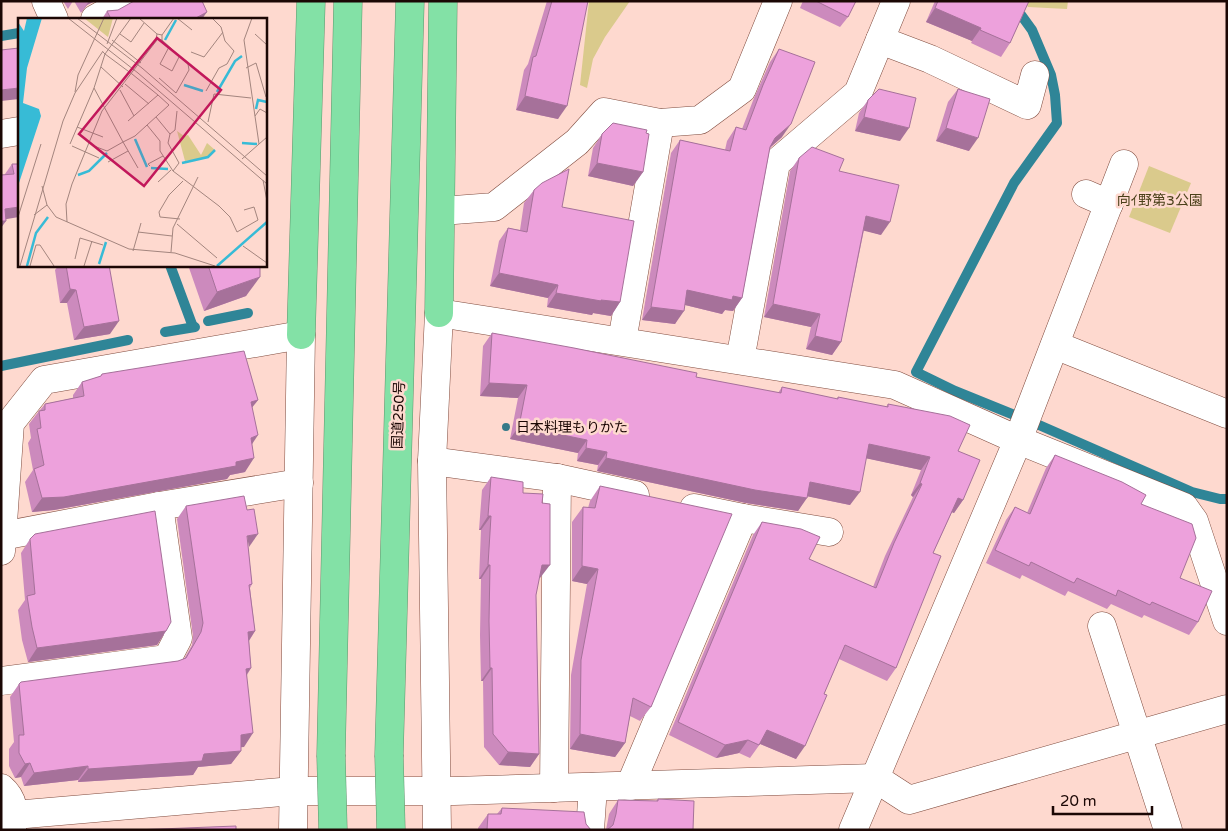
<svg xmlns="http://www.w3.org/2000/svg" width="1228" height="831" font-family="'Varela Round','Noto Sans JP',sans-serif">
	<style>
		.green { fill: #daca8c }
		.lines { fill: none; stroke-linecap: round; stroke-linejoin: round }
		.stream { stroke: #2f8597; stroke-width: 10 }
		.street-casing { stroke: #804c3f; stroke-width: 29 }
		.highway-casing { stroke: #5f956d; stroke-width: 29 }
		.street { stroke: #fff; stroke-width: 28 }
		.highway { stroke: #83e1a6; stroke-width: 28 }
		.highway-bridge-casing { stroke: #5f956d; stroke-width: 29; stroke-linecap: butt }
		.highway-bridge { stroke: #83e1a6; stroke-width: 28 }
		.wall { fill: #cc8abd }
		.shaded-wall { fill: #a6719a }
		.building { fill: #eda1dc; stroke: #a6719a }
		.poi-dot { fill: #357988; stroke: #fed9cf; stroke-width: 2 }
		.labels { text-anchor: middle; stroke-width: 5; stroke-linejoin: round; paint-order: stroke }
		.park-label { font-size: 14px; fill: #4a4019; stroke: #fed9cf }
		.street-label { font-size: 14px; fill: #1b0704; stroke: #fed9cf }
		.poi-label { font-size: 14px; fill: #1b0704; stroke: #fed9cf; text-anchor: start }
		.inset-river { fill: none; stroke: #37bbd6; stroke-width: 2.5 }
		.inset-road { fill: none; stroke: #a3857e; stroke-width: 1 }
		.view { fill: #c2185b; fill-opacity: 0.15; stroke: #c2185b; stroke-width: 2.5 }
		.inset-edge { fill: none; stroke: #1b0704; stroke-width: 2.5 }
	</style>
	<rect width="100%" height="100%" fill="#fed9cf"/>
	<g class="green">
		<path d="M589 1H630L605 37 593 59 587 88 580 85Z"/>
		<path d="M1023 1H1068L1067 9 1028 7Z"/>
		<path d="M1149 166 1191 183 1170 233 1129 217Z"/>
	</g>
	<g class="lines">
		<g class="stream">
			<path d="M1011 1 1032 30 1051 75 1055 95 1057 123 1014 183 916 372 955 391 1039 425 1192 492 1220 499H1227"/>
			<path d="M1 36 19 33"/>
			<path d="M170 265 193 327"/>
			<path d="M208 321 248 313"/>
			<path d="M165 332 195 327"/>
			<path d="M1 366 128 340"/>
		</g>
		<defs>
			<g id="street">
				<path d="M46 1 54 19"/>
				<path d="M95 19 127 1"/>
				<path d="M880 40 930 59 1027 105 1035 75"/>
				<path d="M660 123 700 120 742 89 778 1"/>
				<path d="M1 134 19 131"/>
				<path d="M1124 164 1018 440 1184 507 1194 521 1227 621"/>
				<path d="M1086 194 1109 204"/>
				<path d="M441 211 494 207 577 142 604 112 660 123 622 341"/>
				<path d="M1055 345 1227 414"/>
				<path d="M740 360 776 163 858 93 896 1"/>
				<path d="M432 461 557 478 635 495"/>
				<path d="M159 506 299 483"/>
				<path d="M694 508 743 518 829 532"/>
				<path d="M1 551 10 423 44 380 301 335 293 830"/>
				<path d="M1102 626 1168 830"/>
				<path d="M1 681 167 659 178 638 159 506 2 536"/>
				<path d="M630 786 743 518"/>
				<path d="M1 788C13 798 17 815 11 830"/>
				<path d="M554 788 557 478"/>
				<path d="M14 815 293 791H454L875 778 909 800 1227 709"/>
				<path d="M437 830 432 461 439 313 895 385 1018 440 853 830"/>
				<path d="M590 830 593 787"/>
			</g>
			<g id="highway">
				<path d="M439 313 443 1"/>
				<path d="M301 335 311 1"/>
				<path d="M331 755 348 1"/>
				<path d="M389 755 410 1"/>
			</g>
		</defs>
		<use href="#street" class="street-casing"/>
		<use href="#highway" class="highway-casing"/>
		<use href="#street" class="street"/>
		<use href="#highway" class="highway"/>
		<defs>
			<g id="highway-bridge">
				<path d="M331 755 333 830"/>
				<path d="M389 755 391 830"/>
			</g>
		</defs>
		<use href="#highway-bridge" class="highway-bridge-casing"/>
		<use href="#highway-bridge" class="highway-bridge"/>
	</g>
	<g class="wall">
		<path d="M63 1H73L68 9Z"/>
		<path d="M74 1H95L87 5 81 13Z"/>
		<path d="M547 1H588L558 119 516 110 524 70 528 64Z"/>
		<path d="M803 1H856L848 17 840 27 800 8Z"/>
		<path d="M935 1H1029L1010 43 1001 57 971 43 972 41 926 22Z"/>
		<path d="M118 10 202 19H102L107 11Z"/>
		<path d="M779 49 782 137 770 148 742 298 733 311 725 310 722 314 685 305 675 324 642 320 671 153 680 140 725 150 727 141 736 127 742 129 754 98 770 62Z"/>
		<path d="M958 89 969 151 936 141 948 102Z"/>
		<path d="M868 100 900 141 855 131 859 113Z"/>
		<path d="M602 134 643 172 633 186 588 176 593 148Z"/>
		<path d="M799 158 881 235 864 230 841 342 832 355 806 349 811 327 764 317 790 171Z"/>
		<path d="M12 164H19L6 219 5 174Z"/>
		<path d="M534 190 562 207 620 302 611 316 593 313 592 315 547 307 548 298 490 286 499 241 508 228 520 230 524 203Z"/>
		<path d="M59 265H109L110 334 74 340 67 303H60L55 270Z"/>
		<path d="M188 265H260L246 296 204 311Z"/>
		<path d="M492 333 696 377 778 393 782 387 837 399 838 397 886 407 888 404 958 451 963 500 954 513 952 512 933 553 896 668 887 681 839 659 796 759 760 744 750 758 739 753 716 758 669 735 753 535 762 522 809 559 873 587 885 556 913 497 911 495 921 470 866 458 850 505 807 496 798 511 746 503 597 471 598 465 577 461 578 453 510 439 518 398 480 396 483 346Z"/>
		<path d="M102 374 258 400 252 407V444L245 472 230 475 227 479 54 510 32 512 25 482 33 470 28 443 31 438 29 424 39 411 40 410 45 404 73 398V395L82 382 100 377Z"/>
		<path d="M1055 455 1141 504 1180 578 1198 622 1189 635 1144 615 1142 618 1111 604 1107 609 1068 591 1065 596 1022 575 1020 579 986 563 1006 520 1015 507 1027 513 1046 468Z"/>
		<path d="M491 477 523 493 542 503 540 578H539L536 595 539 754 530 767 499 765 484 747 483 681H481L480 635 481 579H479L481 530H479L482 490Z"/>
		<path d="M600 486 651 707 640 721 630 716 625 743 615 757 570 749 571 675 587 584 572 581V522L583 507 588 508 590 501Z"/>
		<path d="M186 506 248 547 252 584 250 588 255 631 249 641 251 668 247 675 244 747H241V751L231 764 198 767 193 775 78 782V780L24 786 21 777 15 778 9 766V749L14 742 10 697 19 684 178 661 184 659 192 645 193 636 177 519Z"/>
		<path d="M30 539 166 631 157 645 28 662 22 640 18 610 25 600 21 553Z"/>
		<path d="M658 799 693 830H606L609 814 618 800 656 801Z"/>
		<path d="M502 808 586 824 591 830H478V828L488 814H497Z"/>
	</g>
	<g class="shaded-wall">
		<path d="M89 1H95L87 5 81 13Z"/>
		<path d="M1095 1H1113L1112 2Z"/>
		<path d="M935 8 981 28 972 41 926 22Z"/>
		<path d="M207 12 202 19H194Z"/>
		<path d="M19 88V99L1 101V90Z"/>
		<path d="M525 96 567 106 558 119 516 110Z"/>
		<path d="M864 117 909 128 900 141 855 131Z"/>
		<path d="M791 124 782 137 766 151 775 138Z"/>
		<path d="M946 128 978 138 969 151 936 141Z"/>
		<path d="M597 163 643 172 633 186 588 176Z"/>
		<path d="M19 207V217L1 220 5 209Z"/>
		<path d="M866 216 890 222 881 235 857 229Z"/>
		<path d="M1 221H6L1 228Z"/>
		<path d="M499 273 558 285 548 298 490 286Z"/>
		<path d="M260 277 246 296 204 311 217 292Z"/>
		<path d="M70 289 76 290 67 303H60Z"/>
		<path d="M687 290 733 296 742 298 733 311 725 310 722 314 677 303Z"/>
		<path d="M556 293 601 300 620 302 611 316 593 313 592 315 547 307Z"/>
		<path d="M773 304 820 314 811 327 764 317Z"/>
		<path d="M651 307 684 311 675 324 642 320Z"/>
		<path d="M119 321 110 334 74 340 84 327Z"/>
		<path d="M815 336 841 342 832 355 806 349Z"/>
		<path d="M489 383 527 385 518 398 480 396Z"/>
		<path d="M258 400 248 413 251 402Z"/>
		<path d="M519 426 587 440 578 453 510 439Z"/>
		<path d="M258 435 249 449 251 438Z"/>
		<path d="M869 444 930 457 921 470 860 457Z"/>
		<path d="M586 448 607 452 598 465 577 461Z"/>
		<path d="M254 458 245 472 230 475 227 479 54 510 32 512 42 498Z"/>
		<path d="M606 458 807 498 798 511 746 503 597 471Z"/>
		<path d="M810 482 860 492 850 505 801 495Z"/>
		<path d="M920 483 922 484 913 497 911 495Z"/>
		<path d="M958 498 963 500 954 513 949 511Z"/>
		<path d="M488 516H491L481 530H479Z"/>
		<path d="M258 534 249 547 247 536Z"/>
		<path d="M488 565H490L481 579H479Z"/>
		<path d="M542 565H550L540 578H533Z"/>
		<path d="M582 566 598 569 587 584 572 581Z"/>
		<path d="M166 631 157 645 28 662 37 648Z"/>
		<path d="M255 631 246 645 248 632Z"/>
		<path d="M251 668 242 681 246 669Z"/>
		<path d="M490 668H492L483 681H481Z"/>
		<path d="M767 730 805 746 796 759 758 743Z"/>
		<path d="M253 733 244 747 231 748 241 735Z"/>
		<path d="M580 734 625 743 615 757 570 749Z"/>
		<path d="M748 740 739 753 716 758 725 745Z"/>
		<path d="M241 751 231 764 198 767 193 775 78 782 88 769 204 754Z"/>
		<path d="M508 752 539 754 530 767 499 765Z"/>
		<path d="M30 763 21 777 15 778 25 764Z"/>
		<path d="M88 766 78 780 24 786 34 773Z"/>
	</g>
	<g class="building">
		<path d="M134 1H202L207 12 194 19H111L107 11 118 10Z"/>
		<path d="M552 1H588L567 106 525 96 533 57 536 56Z"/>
		<path d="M816 1H856L848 17Z"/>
		<path d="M938 1H1029L1010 43 980 30 981 28 935 8Z"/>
		<path d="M19 48V88L1 90V50Z"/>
		<path d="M779 49 815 62 791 124 775 138 770 147 742 298 733 296 732 300 687 290 684 311 651 307 680 140 730 151 736 127 746 130 763 85Z"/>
		<path d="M879 89 916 98 909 128 864 117 868 100Z"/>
		<path d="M958 89 990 99 978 138 946 128Z"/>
		<path d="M613 123 647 130 646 133 649 134 643 172 597 163 602 134Z"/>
		<path d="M812 147 844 159 839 171 899 185 890 222 866 216 841 342 815 336 820 314 773 304 799 158Z"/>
		<path d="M12 164H19V207L5 209 6 221H1V175L14 174Z"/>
		<path d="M569 169 562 207 634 221 620 302 601 300V301L556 293 558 285 499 273 508 228 527 232 534 190 542 183Z"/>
		<path d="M66 265H109L119 321 84 327 76 290 70 289Z"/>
		<path d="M208 265H260V277L217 292Z"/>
		<path d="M492 333 574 348 697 373 696 377 781 393 782 387 838 399V397L888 407V404L950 416 970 425 958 451 980 460 963 500 958 498 933 553 941 556 896 668 845 645 824 694 827 695 805 746 767 730 759 745 748 740 725 745 678 722 762 522 801 529 820 537 809 559 876 588 894 543 922 484 920 483 930 457 869 444 860 492 810 482 807 498 755 490 606 458 607 452 586 448 587 440 519 426 527 385 489 383Z"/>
		<path d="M244 351 258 400 251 402 258 435 251 438 254 458 236 462V466L64 497 42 498 34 469 44 465 37 429 41 428 39 411 45 410V404L84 396 82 382 101 376 102 374Z"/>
		<path d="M1055 455 1122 482 1146 495 1141 504 1192 524 1196 538 1180 578 1212 591 1198 622 1152 602 1150 605 1118 590 1116 596 1077 578 1074 583 1031 562 1029 566 995 550 1015 507 1030 514Z"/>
		<path d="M491 477 523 482V493L543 494 542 503 550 504V565H542L536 595 539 754 508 752 493 734 492 668H490L489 621 490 565H488L491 516H488Z"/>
		<path d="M600 486 732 514 651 707 633 698 625 743 580 734 581 660 598 569 582 566 583 507 595 508Z"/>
		<path d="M244 496 247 510 254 509 258 534 247 536 252 584 249 585 255 631 248 632 251 668 246 669 253 733 241 735V751L204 754 202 761 88 769V766L34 773 30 763 25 764 19 753V735H24L19 684 21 682 178 661 186 658 201 632 203 623 186 506Z"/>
		<path d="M155 511 171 622 166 631 37 648 32 627 27 596 35 594 30 539 35 534Z"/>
		<path d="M658 799 694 801 693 830H607L613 825 616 814 618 800 658 801Z"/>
		<path d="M502 808 584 812 586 824 591 830H487L488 814H501Z"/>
		<path d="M236 826V830H134Z"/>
	</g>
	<circle class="poi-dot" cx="506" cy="427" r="5"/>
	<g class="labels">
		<g class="park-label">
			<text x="1160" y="205">向ｲ野第3公園</text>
		</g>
		<g class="street-label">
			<text transform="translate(398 415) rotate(-88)" y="5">国道250号</text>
		</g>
		<g class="poi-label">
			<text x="516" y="432">日本料理もりかた</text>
		</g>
	</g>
	<g transform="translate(18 18)">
		<rect width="249" height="249" fill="#fed9cf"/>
		<path d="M66 0H95L90 19ZM159 113 166 118 170 117 183 137 189 125 197 132 190 139 167 143Z" fill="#daca8c"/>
		<path d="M9 0H24L9 50 5 85 21 91 23 98 0 168V4L6 13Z" fill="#37bbd6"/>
		<path class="inset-river" d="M147 22 158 2M166 67 185 73M199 74 217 43 224 38M238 91 240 82 249 84M117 121 129 149M224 125 239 126M164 145 190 139 197 132M133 150 150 151M60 157 71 153 89 135M81 246 88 224M9 248 18 215 30 199M199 248 249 204"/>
		<path class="inset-road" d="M50 0 120 55 249 166M59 0 124 50 249 158M121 0 139 16 144 17V22L138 21 139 16M159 0 174 12M234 0 226 22 241 126M102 16 113 24 126 5M237 16 249 27M144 17 156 0M94 22 123 45M89 26 99 0M151 29 142 46 154 53 161 39M85 34 87 36 114 56 140 77 151 87 117 118 105 124 76 70 87 36 113 0M173 34 186 39 205 14M83 49 105 69M228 50 238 45 248 79M141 60 158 75 171 52 170 46 144 22M107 66 131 86M102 72 116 98M188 73 201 50 209 46 216 33 207 23 203 9 194 0M57 74 60 57 86 0M237 98 242 91 249 95M138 99 152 116 157 112 159 93M110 103 140 77M190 104 196 76 233 80M129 107 142 123V133L155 153 161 145 150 125 152 116M59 109 85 119M52 126 76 70M54 128 81 140M76 128 89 133 105 124 120 150M224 141 249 119M90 144 110 133M132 148 130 146 145 138M155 153 201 188 212 199 219 214 240 202 236 189 226 192M245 162 249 183M140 164 153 152M24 168 29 187M16 197 29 187 38 199 111 231 157 235 197 248M0 199 23 126M162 201 142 199 141 194 151 177 165 163M49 204 48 186 54 166 84 93 139 22M159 206 199 240M120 214 154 218M225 228 249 245M115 233 123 205M153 234 155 210 180 159M57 241 62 220 85 227M2 248 45 103 57 75 85 33M12 248 18 227H22L36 248M66 248 74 223"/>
		<path class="view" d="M139 20 203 72 126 168 61 116Z"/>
		<rect width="249" height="249" class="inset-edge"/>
	</g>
	<rect width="1228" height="831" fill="none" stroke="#1b0704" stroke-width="5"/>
	<path d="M1053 806v8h99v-8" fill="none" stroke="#1b0704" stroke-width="2.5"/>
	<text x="1060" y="806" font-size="15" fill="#1b0704" stroke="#fed9cf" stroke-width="4" paint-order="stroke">20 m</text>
</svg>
